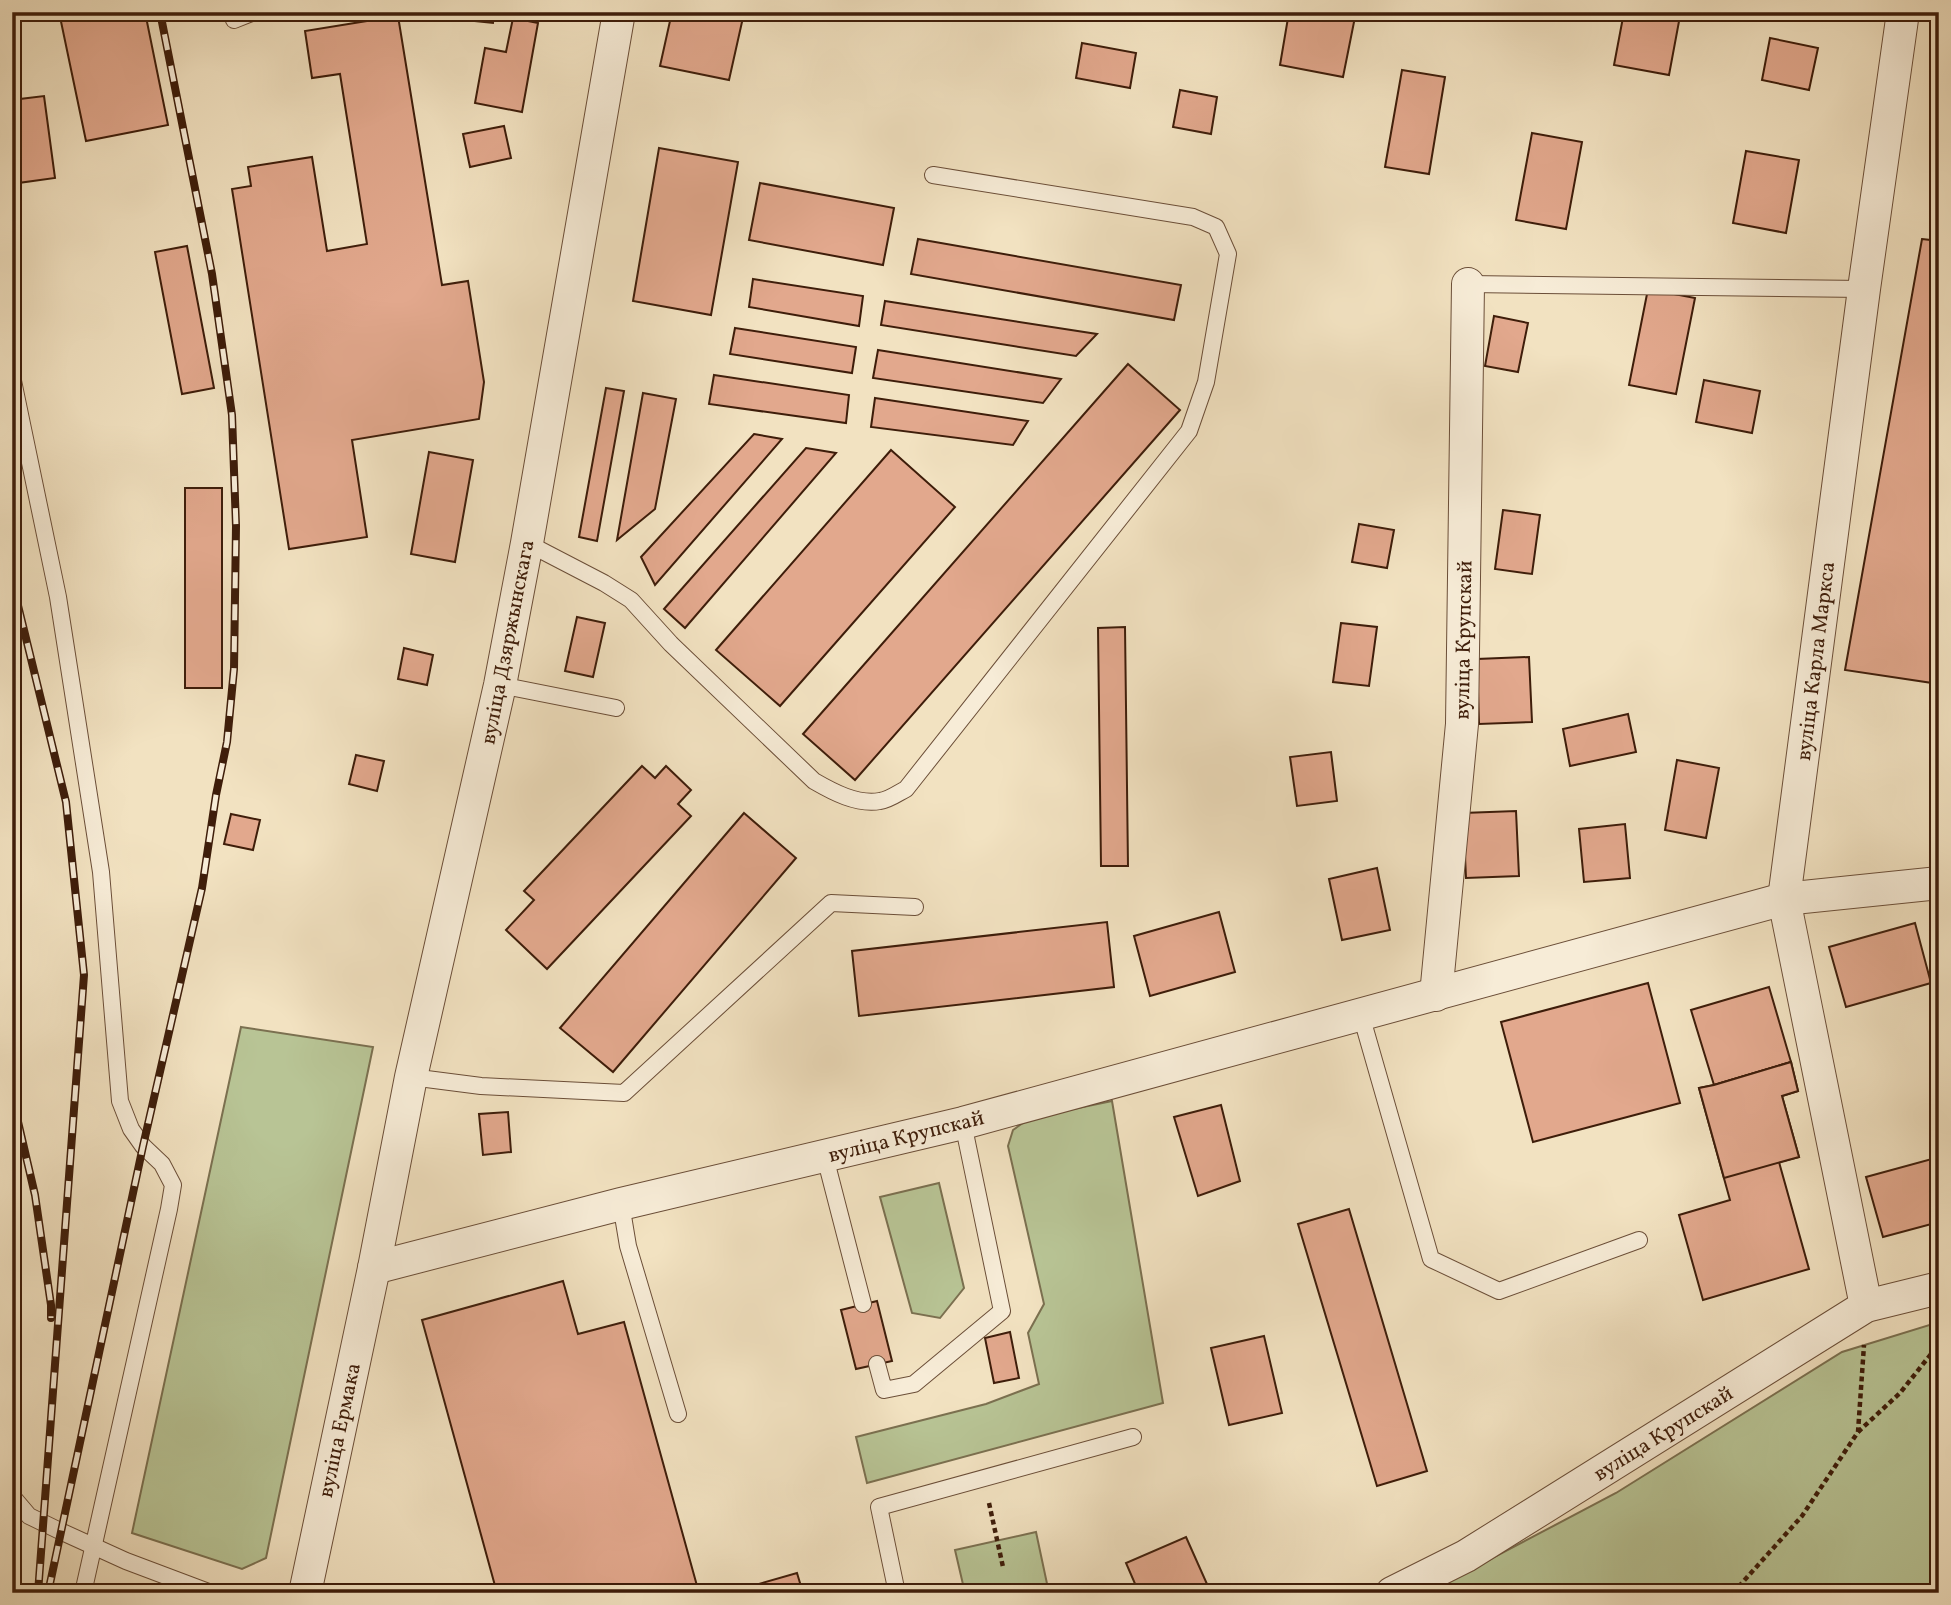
<svg xmlns="http://www.w3.org/2000/svg" width="1951" height="1605" font-family="Vollkorn,serif">
	<style>
		.green { fill: #b8c495; stroke: #7b7050; stroke-width: 2 }
		.building { fill: #e2a88d; stroke: #3e1d0a; stroke-width: 2 }
		.lines { fill: none; stroke-linecap: round; stroke-linejoin: round }
		.service-casing { stroke: #6b4e38; stroke-width: 18 }
		.minor-casing { stroke: #6b4e38; stroke-width: 34 }
		.path { stroke: #3e1d0a; stroke-width: 4.5; stroke-dasharray: 5 3.5; stroke-linecap: butt }
		.service { stroke: #f7ecd7; stroke-width: 16 }
		.minor { stroke: #f7ecd7; stroke-width: 32 }
		.rail-casing { stroke: #3e1d0a; stroke-width: 8 }
		.rail { stroke: #f7ecd7; stroke-width: 5; stroke-dasharray: 16; stroke-linecap: butt }
		.labels { text-anchor: middle; stroke-width: 5; stroke-linejoin: round; paint-order: stroke }
		.street-label { font-size: 21px; fill: #3e1d0a; stroke: #f7ecd7 }
	</style>
	<rect width="100%" height="100%" fill="#f2e2c1"/>
	<filter id="stains"><feTurbulence type="fractalNoise" baseFrequency=".00286" numOctaves="4"/><feColorMatrix values="0 0 0 0 .2 0 0 0 0 .09 0 0 0 0 .02 0 0 0 .5 -.17"/></filter>
	<radialGradient id="worn" r=".72"><stop offset=".6" stop-color="#630" stop-opacity="0"/><stop offset="1" stop-color="#630" stop-opacity=".3"/></radialGradient>
	<g class="green">
		<path d="M241 1027 373 1047 266 1558 242 1569 132 1533Z"/>
		<path d="M1112 1101 1163 1403 867 1483 856 1437 986 1404 1039 1384 1028 1333 1044 1304 1008 1146 1013 1130 1030 1118Z"/>
		<path d="M939 1183 964 1288 940 1318 912 1313 880 1197Z"/>
		<path d="M1939 1322V1593H1426L1616 1493 1842 1352Z"/>
		<path d="M1036 1532 1049 1593H965L955 1550Z"/>
	</g>
	<g class="building">
		<path d="M59 12H145L168 125 86 141Z"/>
		<path d="M417 12H494L493 23 417 15Z"/>
		<path d="M672 12 744 13 729 80 660 66Z"/>
		<path d="M1289 12H1356L1343 77 1280 65Z"/>
		<path d="M1624 12H1661L1680 16 1669 75 1614 65Z"/>
		<path d="M398 16 442 285 468 281 484 382 479 419 352 440 367 537 289 549 232 189 251 186 248 167 312 157 327 251 367 244 340 74 312 78 305 31Z"/>
		<path d="M513 18 538 23 522 112 475 103 485 48 506 52Z"/>
		<path d="M1770 38 1818 48 1809 90 1762 80Z"/>
		<path d="M1082 43 1136 53 1130 88 1076 78Z"/>
		<path d="M1402 70 1445 77 1429 174 1385 167Z"/>
		<path d="M1180 90 1217 97 1211 134 1173 127Z"/>
		<path d="M44 96 55 178 18 183 12 136V100Z"/>
		<path d="M504 126 511 158 470 167 463 134Z"/>
		<path d="M1532 133 1582 142 1566 229 1516 220Z"/>
		<path d="M659 148 738 162 711 315 633 301Z"/>
		<path d="M1746 151 1799 160 1786 233 1733 223Z"/>
		<path d="M760 183 894 208 883 265 749 240Z"/>
		<path d="M918 239 1181 285 1174 320 911 274Z"/>
		<path d="M1922 239 1939 241V684L1845 670Z"/>
		<path d="M187 246 214 388 182 394 155 252Z"/>
		<path d="M753 279 863 296 859 326 749 307Z"/>
		<path d="M1648 289 1695 298 1676 394 1629 385Z"/>
		<path d="M885 301 1097 334 1076 356 881 325Z"/>
		<path d="M1494 316 1528 323 1518 372 1485 366Z"/>
		<path d="M735 328 856 347 852 373 730 354Z"/>
		<path d="M878 350 1061 379 1043 403 873 378Z"/>
		<path d="M1128 364 1180 410 855 780 803 734Z"/>
		<path d="M714 375 849 395 846 423 709 404Z"/>
		<path d="M1704 380 1760 391 1752 433 1696 422Z"/>
		<path d="M606 388 624 391 597 541 579 537Z"/>
		<path d="M643 393 676 399 655 509 617 540Z"/>
		<path d="M875 398 1028 421 1013 445 871 427Z"/>
		<path d="M754 434 782 439 655 585 641 557Z"/>
		<path d="M806 448 836 453 685 628 664 609Z"/>
		<path d="M891 450 955 507 780 706 716 650Z"/>
		<path d="M429 452 473 460 455 562 411 554Z"/>
		<rect x="185" y="488" width="37" height="200"/>
		<path d="M1503 510 1540 515 1532 574 1495 569Z"/>
		<path d="M1359 524 1394 530 1387 568 1352 562Z"/>
		<path d="M577 617 605 623 593 677 565 671Z"/>
		<path d="M1341 623 1377 627 1369 686 1333 682Z"/>
		<path d="M1125 627 1128 866H1101L1098 628Z"/>
		<path d="M404 648 433 655 427 685 398 679Z"/>
		<path d="M1529 657 1532 722 1479 724 1477 659Z"/>
		<path d="M1628 714 1636 752 1570 766 1563 729Z"/>
		<path d="M1331 752 1337 801 1297 806 1290 757Z"/>
		<path d="M356 755 384 761 377 791 349 784Z"/>
		<path d="M1677 760 1719 768 1706 838 1665 830Z"/>
		<path d="M642 766 655 778 666 766 691 790 678 804 691 816 547 969 506 930 534 900 524 891Z"/>
		<path d="M1516 811 1519 876 1466 878 1463 813Z"/>
		<path d="M744 813 796 858 613 1072 560 1028Z"/>
		<path d="M231 814 260 820 253 850 224 844Z"/>
		<path d="M1625 824 1630 878 1584 882 1579 829Z"/>
		<path d="M1377 868 1390 930 1342 940 1329 879Z"/>
		<path d="M1219 912 1235 972 1150 996 1134 936Z"/>
		<path d="M1107 922 1114 987 859 1016 852 951Z"/>
		<path d="M1915 923 1931 983 1846 1007 1829 947Z"/>
		<path d="M1648 983 1680 1103 1533 1142 1501 1022Z"/>
		<path d="M1769 987 1791 1062 1714 1085 1691 1010Z"/>
		<path d="M1791 1062 1798 1091 1782 1096 1799 1157 1779 1162 1809 1269 1703 1300 1679 1215 1730 1200 1699 1088 1714 1085Z"/>
		<path d="M1791 1062 1798 1091 1782 1096 1799 1157 1724 1178 1699 1088 1714 1085Z"/>
		<path d="M1221 1105 1240 1181 1198 1196 1174 1117Z"/>
		<path d="M508 1112 511 1152 483 1155 479 1114Z"/>
		<path d="M1939 1157V1222L1883 1237 1866 1177Z"/>
		<path d="M1349 1209 1427 1471 1377 1486 1298 1224Z"/>
		<path d="M563 1281 578 1334 624 1322 699 1593H497L422 1320Z"/>
		<path d="M877 1301 892 1361 856 1369 841 1310Z"/>
		<path d="M1010 1332 1019 1378 994 1383 985 1338Z"/>
		<path d="M1264 1336 1282 1413 1229 1425 1211 1348Z"/>
		<path d="M1186 1537 1211 1593H1139L1126 1563Z"/>
		<path d="M797 1573 803 1593H727Z"/>
	</g>
	<g class="lines">
		<defs>
			<g id="service">
				<path d="M234 20 254 12"/>
				<path d="M1468 284 1864 289"/>
				<path d="M12 376 58 597 101 872 120 1101 131 1129 143 1146 162 1164 173 1185 169 1209 83 1593"/>
				<path d="M527 543 604 583 631 600 671 644 814 781C833 792 857 805 880 801 889 800 898 793 906 789L1189 431 1206 382 1228 254 1216 227 1193 217 933 175"/>
				<path d="M500 685 616 708"/>
				<path d="M1361 1015 1431 1259 1499 1291 1639 1240"/>
				<path d="M411 1077 481 1086 624 1093 831 903 915 907"/>
				<path d="M825 1157 863 1304"/>
				<path d="M621 1204 628 1246 678 1414"/>
				<path d="M877 1364 884 1390 914 1384 1002 1311 963 1123"/>
				<path d="M12 1496 29 1516 60 1531 126 1561 211 1593"/>
				<path d="M897 1593 879 1507 1133 1437"/>
			</g>
			<g id="minor">
				<path d="M1436 995 1462 724 1468 284"/>
				<path d="M374 1268 621 1204 963 1123 1784 899 1939 883"/>
				<path d="M1866 1306 1784 899 1864 289 1903 12"/>
				<path d="M305 1593 374 1268 411 1077 500 685 527 543 619 12"/>
				<path d="M1392 1593 1466 1556 1866 1306 1939 1288"/>
			</g>
		</defs>
		<use href="#service" class="service-casing"/>
		<use href="#minor" class="minor-casing"/>
		<g class="path">
			<path d="M1858 1432 1900 1393 1939 1344"/>
			<path d="M989 1503 1003 1567"/>
			<path d="M1733 1593 1802 1516 1858 1432 1864 1345"/>
		</g>
		<use href="#service" class="service"/>
		<use href="#minor" class="minor"/>
		<defs>
			<g id="rail">
				<path d="M12 581 66 802 84 975 38 1593"/>
				<path d="M12 1096 35 1195 51 1305V1318"/>
				<path d="M48 1593 143 1146 202 888 216 795 227 742 234 669 236 526 232 415 212 274 160 12"/>
			</g>
		</defs>
		<use href="#rail" class="rail-casing"/>
		<use href="#rail" class="rail"/>
	</g>
	<g class="labels">
		<g class="street-label">
			<text transform="translate(1463 640) rotate(-89)" y="7">вуліца Крупскай</text>
			<text transform="translate(507 642) rotate(-79)" y="7">вуліца Дзяржынскага</text>
			<text transform="translate(1815 661) rotate(-83)" y="7">вуліца Карла Маркса</text>
			<text transform="translate(906 1136) rotate(-14)" y="7">вуліца Крупскай</text>
			<text transform="translate(339 1430) rotate(-78)" y="7">вуліца Ермака</text>
			<text transform="translate(1663 1433) rotate(-32)" y="7">вуліца Крупскай</text>
		</g>
	</g>
	<rect width="1951" height="1605" fill="none" stroke="#f2e2c1" stroke-width="42"/>
	<rect x="14" y="14" width="1923" height="1577" fill="none" stroke="#3e1d0a" stroke-width="3.5"/>
	<rect x="21" y="21" width="1909" height="1563" fill="none" stroke="#3e1d0a" stroke-width="2"/>
	<rect width="100%" height="100%" filter="url(#stains)"/>
	<rect width="100%" height="100%" fill="url(#worn)"/>
</svg>
